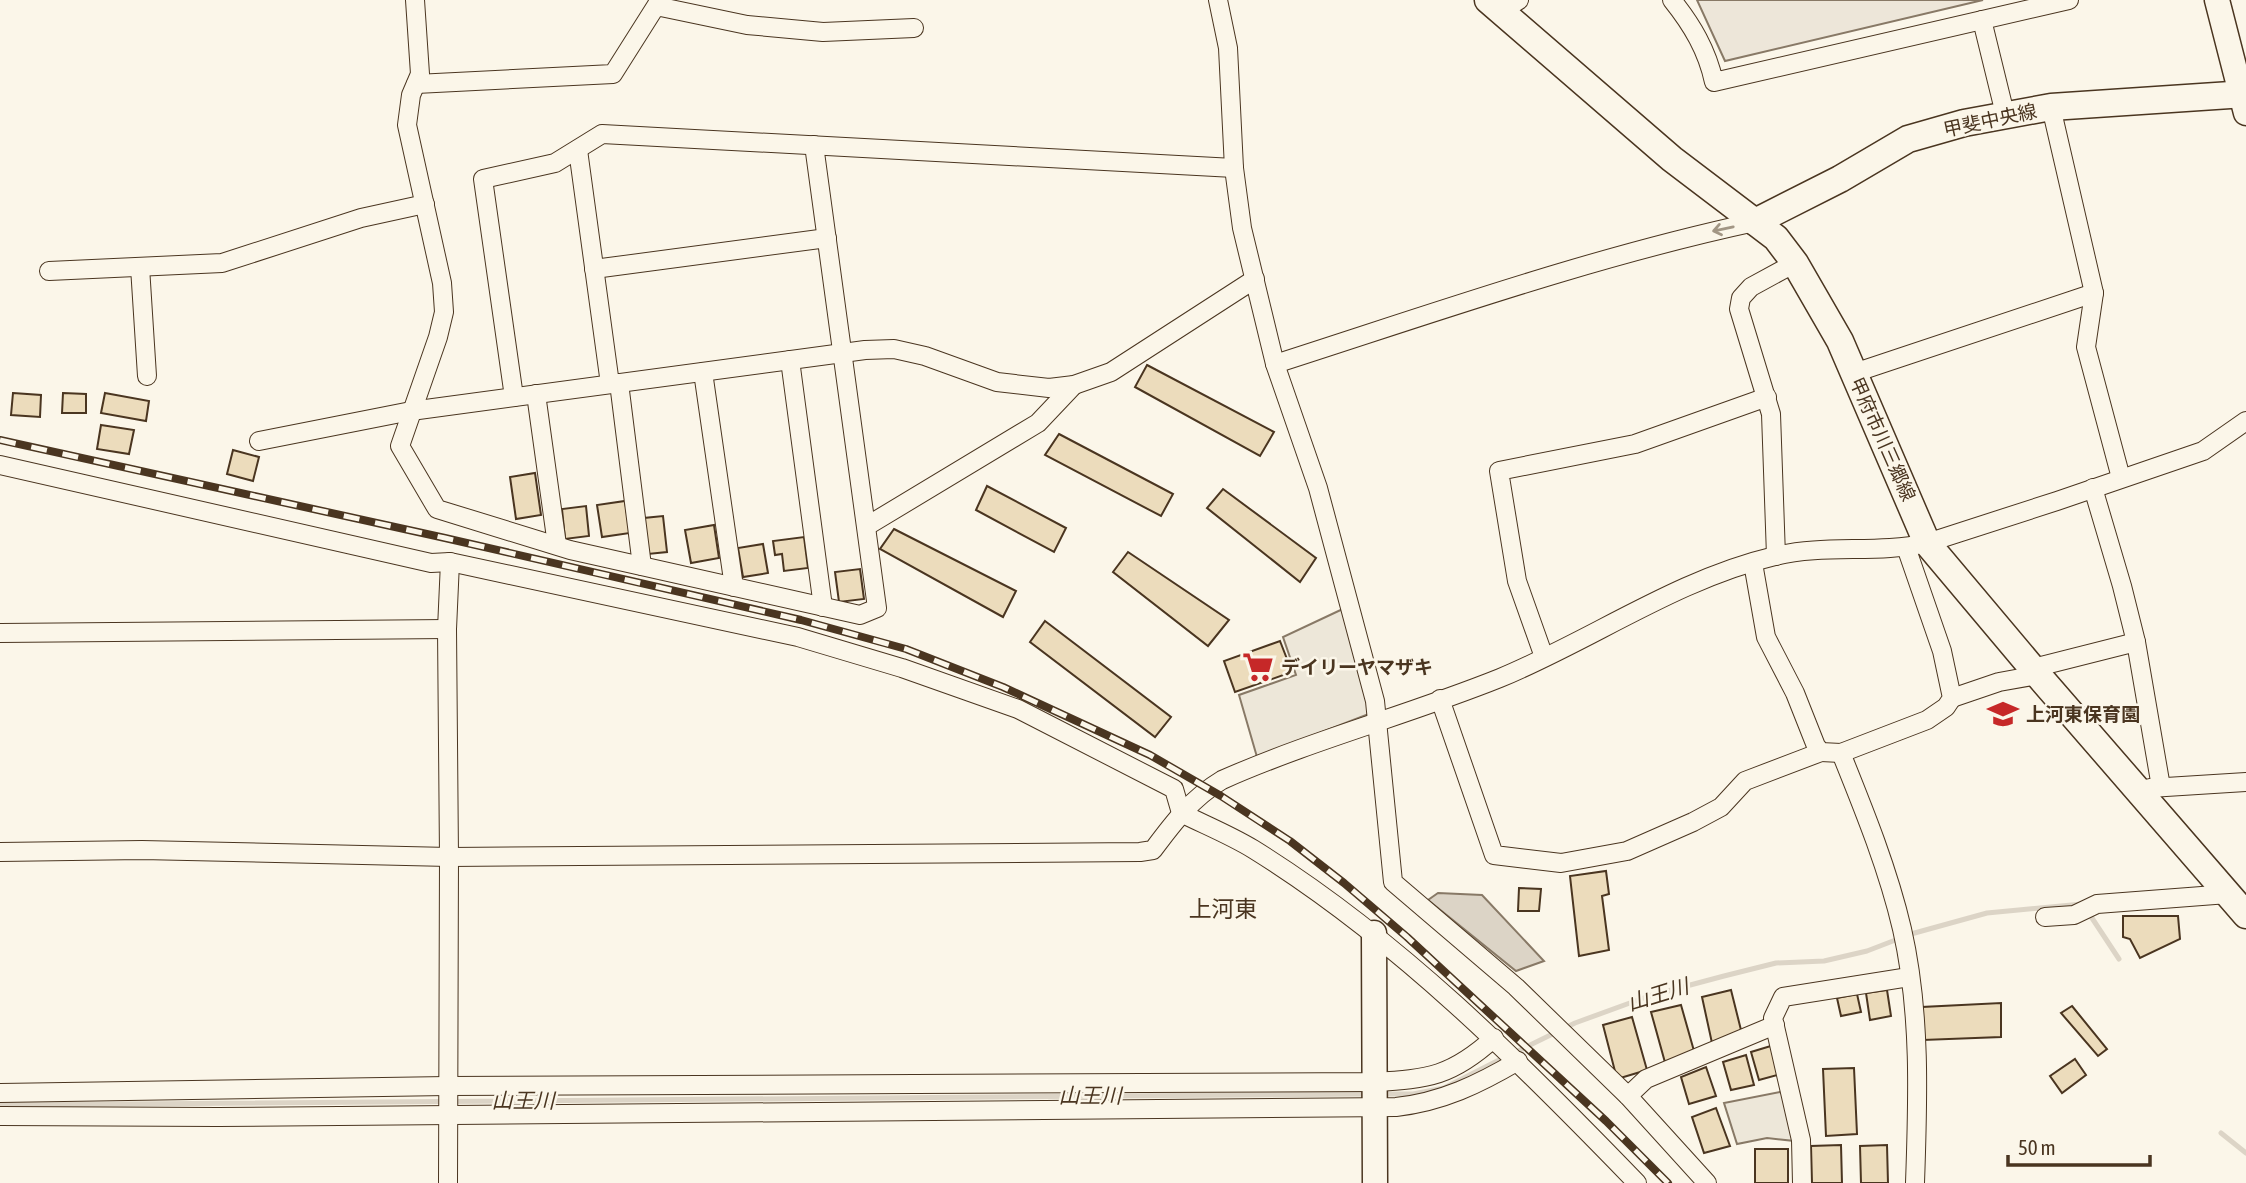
<svg xmlns="http://www.w3.org/2000/svg" width="2246" height="1183" font-family="'Asap Condensed','Noto Sans JP',sans-serif">
	<style>
		.green { fill: #ede6d9; stroke: #887966; stroke-width: 2 }
		.parking { fill: #ede7d9; stroke: #887966; stroke-width: 2 }
		.water { fill: #dcd4c6; stroke: #887966; stroke-width: 2 }
		.lines { fill: none; stroke-linecap: round; stroke-linejoin: round }
		.stream { stroke: #dcd4c6; stroke-width: 5 }
		.building { fill: #ecdcbc; stroke: #4a3520; stroke-width: 2 }
		.street-casing { stroke: #4a3520; stroke-width: 20 }
		.secondary-casing { stroke: #4a3520; stroke-width: 27 }
		.primary-casing { stroke: #4a3520; stroke-width: 29 }
		.street { stroke: #fbf6e9; stroke-width: 18 }
		.secondary { stroke: #fbf6e9; stroke-width: 24 }
		.primary { stroke: #fbf6e9; stroke-width: 26 }
		.rail-casing { stroke: #4a3520; stroke-width: 8 }
		.rail { stroke: #fbf6e9; stroke-width: 5; stroke-dasharray: 16; stroke-linecap: butt }
		.oneway { stroke: #a29684 }
		.labels { text-anchor: middle; stroke-width: 5; stroke-linejoin: round; paint-order: stroke }
		.street-label { font-size: 19px; fill: #4a3520; stroke: #fbf6e9 }
		.poi-label { font-size: 19px; font-weight: bold; fill: #4a3520; stroke: #fbf6e9; text-anchor: start }
		.water-label { font-size: 21px; font-style: italic; fill: #4a3520; stroke: #fbf6e9 }
		.quarter-label { font-size: 23px; fill: #4a3520; stroke: #fbf6e9 }
	</style>
	<rect width="100%" height="100%" fill="#fbf6e9"/>
	<path class="green" d="M1697 0H1983L1725 61Z"/>
	<g class="parking">
		<path d="M1347 607 1374 712 1257 757 1239 695 1296 675 1283 637Z"/>
		<path d="M1785 1091 1795 1141 1767 1138 1737 1144 1724 1103Z"/>
	</g>
	<path class="water" d="M1438 893 1482 895 1544 961 1516 971 1428 900Z"/>
	<g class="lines">
		<g class="stream">
			<path d="M2088 912 2119 959"/>
			<path d="M1514 1053 1575 1023 1649 996 1724 976 1776 963 1824 961 1867 951 1911 934 1987 913 2082 904"/>
			<path d="M1382 1094H1413L1444 1088 1505 1057"/>
			<path d="M0 1105 1369 1094"/>
			<path d="M2221 1133 2246 1153"/>
		</g>
	</g>
	<g class="building">
		<path d="M1147 365 1274 432 1260 456 1135 387Z"/>
		<path d="M13 393 41 395 40 417 11 415Z"/>
		<path d="M63 393 86 394V413H62Z"/>
		<path d="M105 393 149 401 146 421 101 413Z"/>
		<path d="M101 425 134 430 129 454 97 449Z"/>
		<path d="M1059 434 1173 494 1161 516 1045 455Z"/>
		<path d="M233 450 259 457 253 481 227 474Z"/>
		<path d="M535 473 541 515 516 519 510 477Z"/>
		<path d="M987 486 1066 528 1054 552 976 510Z"/>
		<path d="M1223 489 1316 558 1300 582 1207 508Z"/>
		<path d="M625 501 630 533 602 537 597 505Z"/>
		<path d="M586 506 589 536 565 539 562 509Z"/>
		<path d="M663 516 667 552 648 554 644 518Z"/>
		<path d="M714 525 719 558 691 563 685 530Z"/>
		<path d="M894 529 1016 591 1003 617 880 549Z"/>
		<path d="M804 537 808 568 784 571 782 554 775 555 773 541Z"/>
		<path d="M763 544 768 573 743 577 738 548Z"/>
		<path d="M1128 552 1229 620 1208 646 1113 572Z"/>
		<path d="M860 569 864 599 839 602 835 572Z"/>
		<path d="M1045 621 1171 717 1155 737 1030 642Z"/>
		<path d="M1280 641 1292 672 1235 692 1224 661Z"/>
		<path d="M1606 871 1609 894 1602 896 1609 950 1579 956 1570 876Z"/>
		<path d="M1519 888 1541 889 1539 911H1518Z"/>
		<path d="M2123 916H2178L2180 939 2140 958 2130 939 2123 937Z"/>
		<path d="M1731 990 1742 1034 1712 1043 1702 997Z"/>
		<path d="M1887 990 1891 1016 1870 1020 1866 993Z"/>
		<path d="M1857 994 1861 1012 1841 1016 1837 998Z"/>
		<path d="M2001 1003V1037L1923 1040 1922 1007Z"/>
		<path d="M1681 1005 1696 1058 1666 1066 1651 1012Z"/>
		<path d="M2072 1006 2107 1049 2098 1056 2061 1013Z"/>
		<path d="M1632 1017 1647 1070 1617 1079 1603 1025Z"/>
		<path d="M1774 1045 1781 1074 1759 1080 1751 1052Z"/>
		<path d="M1746 1055 1754 1085 1731 1090 1723 1062Z"/>
		<path d="M2075 1059 2086 1075 2062 1093 2050 1076Z"/>
		<path d="M1706 1067 1716 1096 1689 1104 1681 1077Z"/>
		<path d="M1854 1068 1857 1134 1826 1136 1823 1069Z"/>
		<path d="M1716 1108 1730 1146 1704 1153 1692 1117Z"/>
		<path d="M1841 1145 1842 1183H1812L1811 1146Z"/>
		<path d="M1887 1145 1888 1183H1861L1860 1146Z"/>
		<rect x="1755" y="1149" width="33" height="34"/>
	</g>
	<g class="lines">
		<defs>
			<g id="street">
				<path d="M415 0 420 74 411 95 407 125 442 283 444 312 438 337 400 446 437 509 570 550 860 615 877 608 814 145"/>
				<path d="M1218 0 1228 48 1234 168 1242 228 1275 364 1318 488 1375 701 1393 882 1516 987 1628 1096 1707 1183"/>
				<path d="M1672 0C1692 25 1707 50 1714 82L2069 0"/>
				<path d="M1502 11 1519 0"/>
				<path d="M1982 20 2005 114"/>
				<path d="M416 84 613 74 656 6 747 25 823 32 914 28"/>
				<path d="M2051 107 2094 293 2086 347 2121 478"/>
				<path d="M578 150 610 384"/>
				<path d="M140 267 147 376"/>
				<path d="M594 269 827 238"/>
				<path d="M49 271 222 263 361 218 425 204"/>
				<path d="M790 360 823 607"/>
				<path d="M1275 364C1434 313 1592 257 1755 222"/>
				<path d="M703 372 734 587"/>
				<path d="M1854 373 2094 293"/>
				<path d="M619 383 642 566"/>
				<path d="M536 394 557 545"/>
				<path d="M514 397 483 179 555 163 602 134 1234 168"/>
				<path d="M259 441 411 411 865 350 894 349 925 356 997 382 1049 388 1074 385 1111 372 1255 279"/>
				<path d="M0 465 431 563 450 562 798 637 902 668 1018 709 1174 789 1181 813C1205 825 1230 835 1253 849 1398 939 1519 1061 1637 1183"/>
				<path d="M2093 488 2122 586 2136 642 2161 787"/>
				<path d="M867 526 1038 423 1074 385"/>
				<path d="M1776 556 1771 414 1739 309 1741 298 1751 287 1795 263"/>
				<path d="M1753 563 1766 637 1795 693 1816 746 1821 752 1841 753 1927 720 1946 707 1952 698 1942 651 1906 547"/>
				<path d="M0 633 447 629"/>
				<path d="M1544 657 1517 581 1499 471 1635 444 1767 397"/>
				<path d="M2033 668 2136 642"/>
				<path d="M1952 698 1999 682 2038 675"/>
				<path d="M1440 699 1494 855 1561 863 1627 851 1693 822 1721 807 1745 781 1821 752"/>
				<path d="M1841 753C1864 810 1888 869 1902 929 1921 1012 1918 1099 1915 1183"/>
				<path d="M2150 788 2246 782"/>
				<path d="M0 852 142 850 449 857 1140 852 1153 850C1173 823 1192 798 1222 780 1312 740 1408 715 1500 678 1592 640 1677 579 1775 556 1825 544 1877 554 1927 543L2057 501 2203 451 2246 421"/>
				<path d="M2045 917 2074 915 2097 904 2228 894"/>
				<path d="M0 1093 447 1086 1374 1082C1429 1079 1452 1076 1494 1038"/>
				<path d="M1628 1096 1646 1079 1775 1025"/>
				<path d="M0 1116 218 1117 1396 1107C1442 1102 1479 1084 1518 1061"/>
				<path d="M448 1183 449 857 447 629 450 562"/>
				<path d="M1802 1183 1801 1140 1773 1018 1783 997 1909 977"/>
			</g>
			<g id="secondary">
				<path d="M2217 0 2246 113"/>
				<path d="M1374 933 1375 1183"/>
			</g>
			<g id="primary">
				<path d="M1488 0 1672 159 1776 238 1795 263 1840 341 1927 543 2038 675 2246 915"/>
				<path d="M1755 222 1840 179 1908 139 1964 123 2051 107 2246 94"/>
			</g>
		</defs>
		<use href="#street" class="street-casing"/>
		<use href="#secondary" class="secondary-casing"/>
		<use href="#primary" class="primary-casing"/>
		<use href="#street" class="street"/>
		<use href="#secondary" class="secondary"/>
		<use href="#primary" class="primary"/>
		<defs>
			<path id="rail" d="M0 440 445 538 801 620 906 649 1003 687 1150 755 1221 796 1290 841 1344 883 1407 937 1606 1121 1668 1183"/>
		</defs>
		<use href="#rail" class="rail-casing"/>
		<use href="#rail" class="rail"/>
	</g>
	<defs><path id="oneway-shaft" d="M-6 0H5M1.5-3L5.5 0L1.5 3" fill="none" stroke-width="1.6" stroke-linecap="round" stroke-linejoin="round" transform="scale(1.75)"/></defs>
	<use class="oneway" href="#oneway-shaft" transform="translate(1723 229) rotate(168)"/>
	<defs>
		<symbol id="supermarket-bare" viewBox="-9 -9 18 18"><path d="M-6-5.5h2.5l.6 2H6L4.5 2H-2.5L-4.4-4H-6ZM-1.5 3.2a1.3 1.3 0 1 0 .1 0ZM3 3.2a1.3 1.3 0 1 0 .1 0Z" fill="#c62828" stroke="#fbf6e9" stroke-width="2.5" paint-order="stroke"/></symbol>
		<symbol id="school-bare" viewBox="-9 -9 18 18"><path d="M0-5L7-2L0 1L-7-2ZM-4 1L0 2.5L4 1V4Q0 6-4 4Z" fill="#c62828" stroke="#fbf6e9" stroke-width="2.5" paint-order="stroke"/></symbol>
	</defs>
	<g fill-rule="evenodd">
		<use href="#supermarket-bare" x="1236" y="645" width="44" height="44"/>
		<use href="#school-bare" x="1981" y="692" width="44" height="44"/>
	</g>
	<g class="labels">
		<g class="street-label">
			<text transform="translate(1990 120) rotate(-12)" y="7">甲斐中央線</text>
			<text transform="translate(1883 439) rotate(66)" y="7">甲府市川三郷線</text>
		</g>
		<g class="poi-label">
			<text x="1281" y="674">デイリーヤマザキ</text>
			<text x="2026" y="721">上河東保育園</text>
		</g>
		<g class="water-label">
			<text transform="translate(1658 995) rotate(-17)" y="7">山王川</text>
			<text x="1090" y="1103">山王川</text>
			<text x="523" y="1108">山王川</text>
		</g>
		<g class="quarter-label">
			<text x="1223" y="917">上河東</text>
		</g>
	</g>
	<path d="M2008 1155v10h142v-10" fill="none" stroke="#4a3520" stroke-width="3.5"/>
	<text x="2018" y="1155" font-size="21" fill="#4a3520" stroke="#fbf6e9" stroke-width="5" paint-order="stroke">50 m</text>
</svg>
